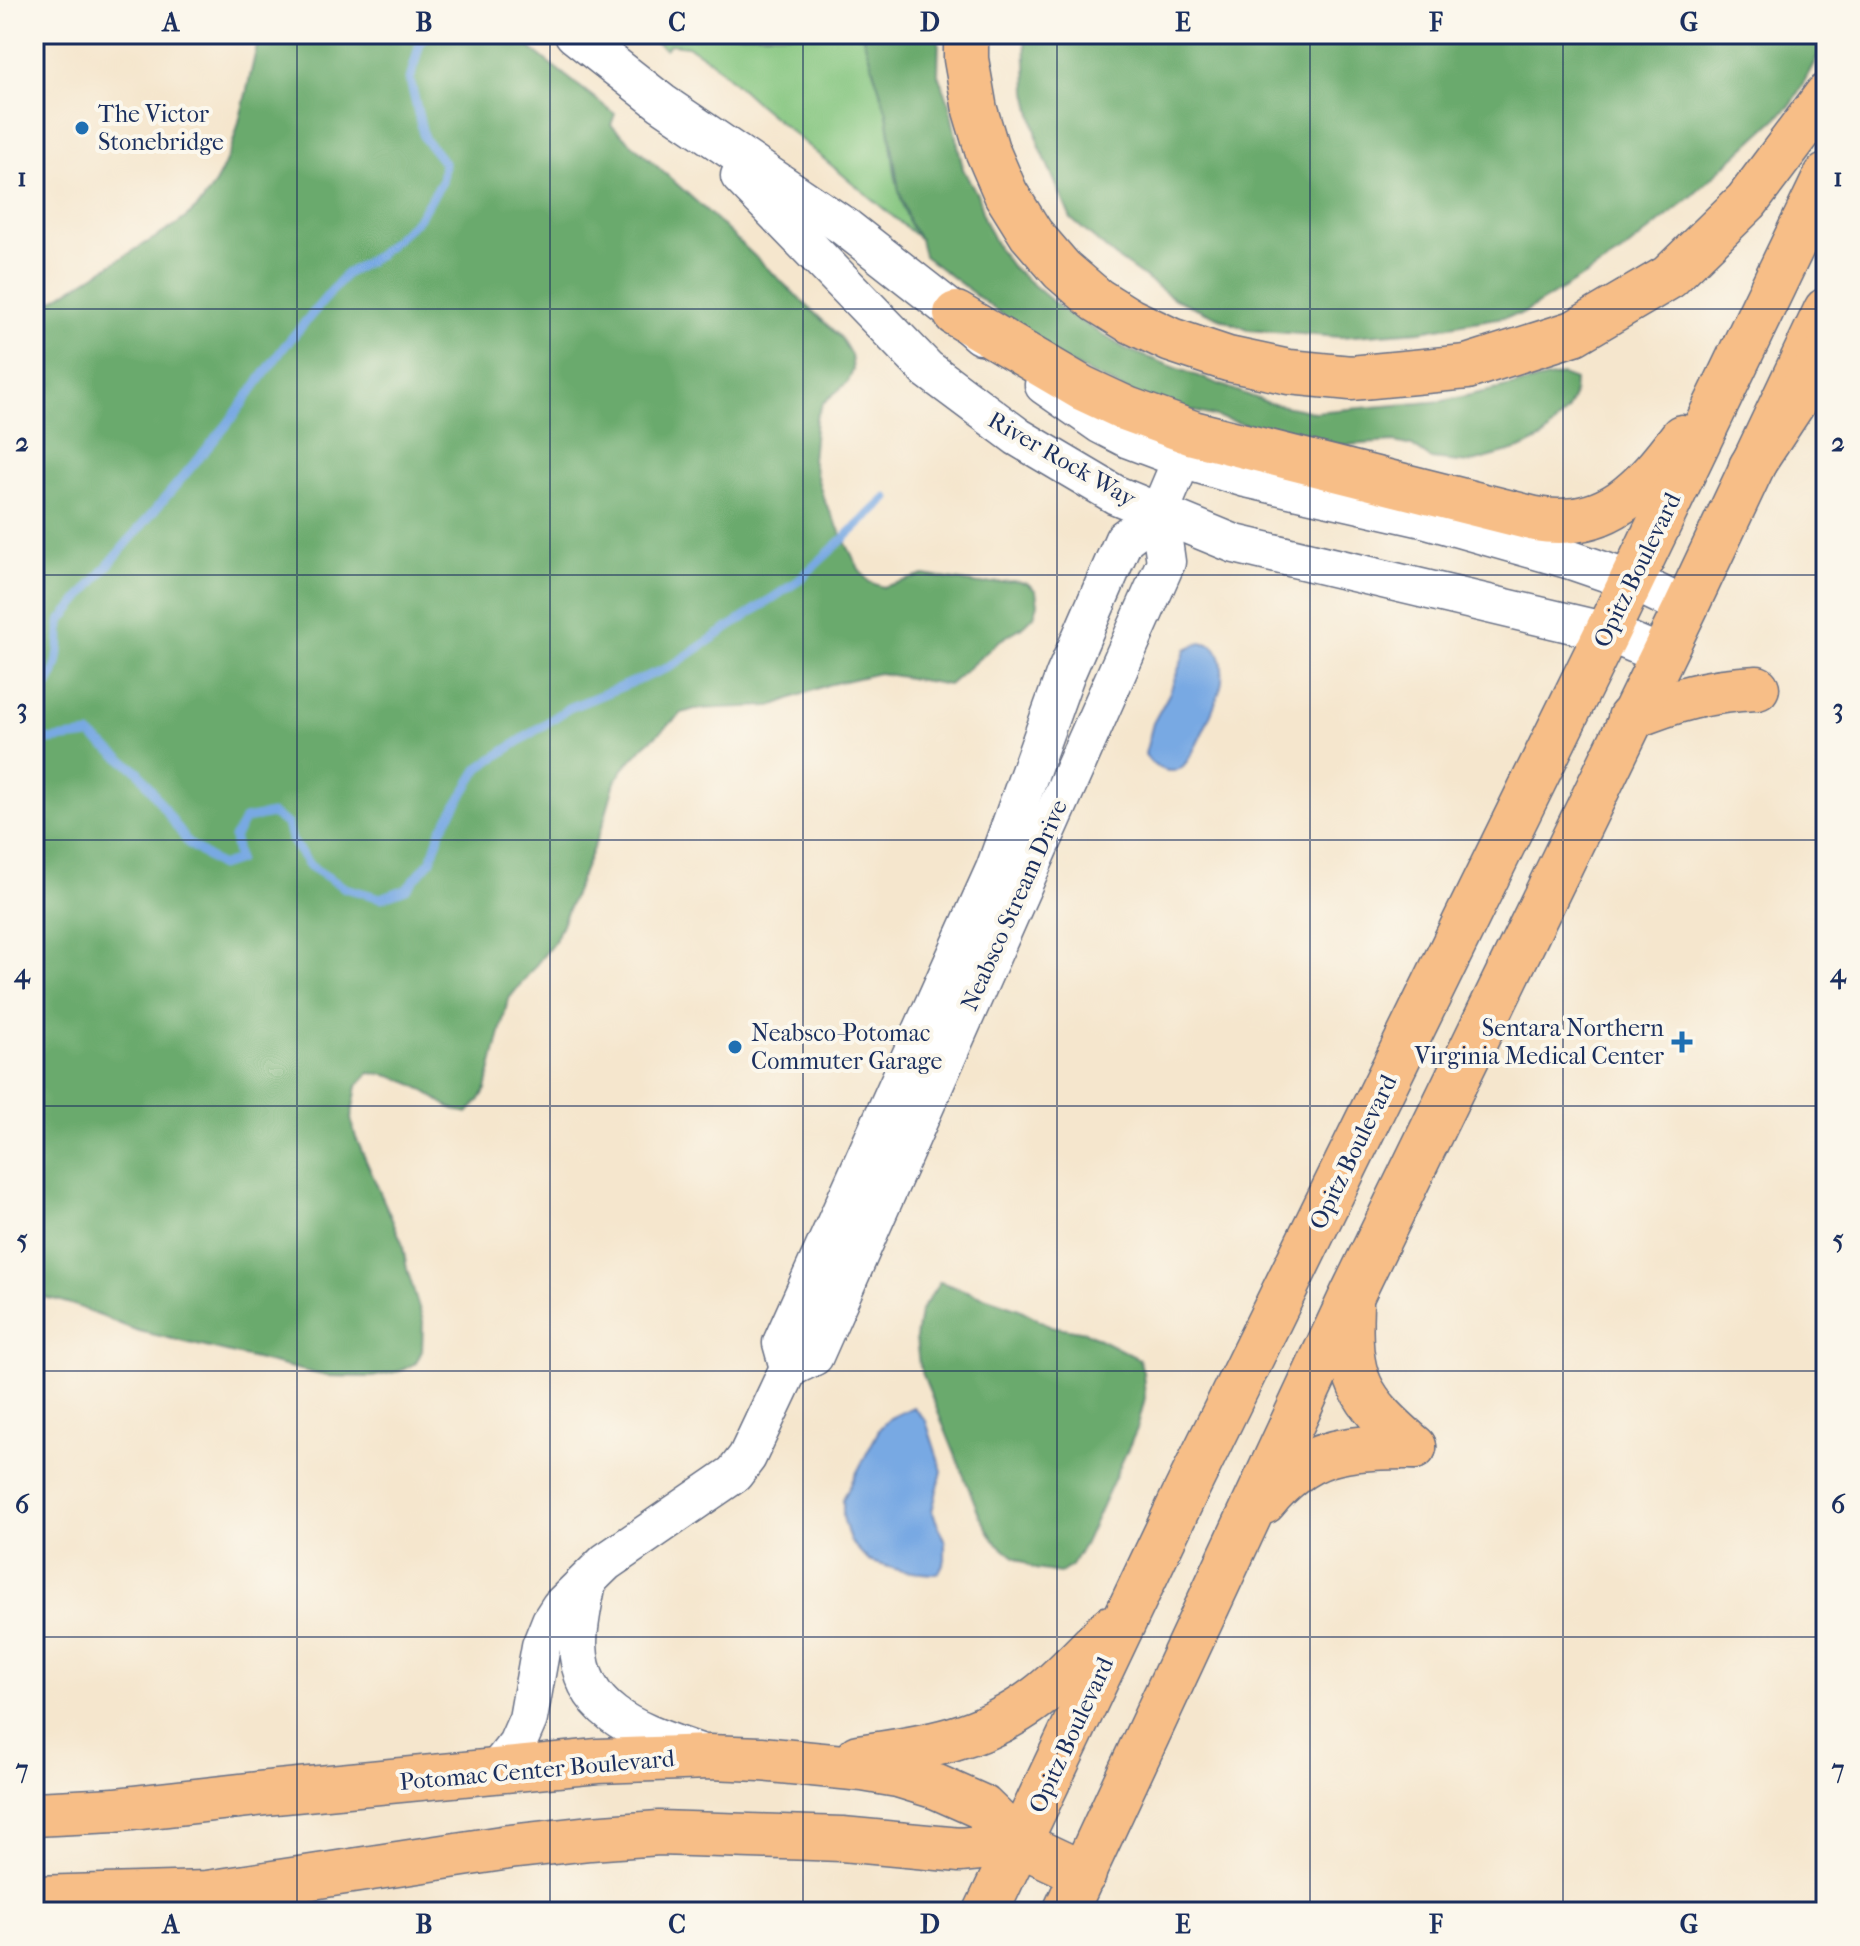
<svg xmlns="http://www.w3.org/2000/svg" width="1860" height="1946" font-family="'IM FELL French Canon',serif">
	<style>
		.green { fill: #83c57e; stroke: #4f7a6e; stroke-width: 2 }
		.forest { fill: #6aaa6d; stroke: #426c66; stroke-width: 2 }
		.water { fill: #78a9e3; stroke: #4a6ca0; stroke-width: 2 }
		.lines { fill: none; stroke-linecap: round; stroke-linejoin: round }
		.stream { stroke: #78a9e3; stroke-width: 9 }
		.minor-casing { stroke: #676f85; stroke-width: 41 }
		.major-casing { stroke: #676f85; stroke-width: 47 }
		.highway-casing { stroke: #676f85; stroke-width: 47 }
		.minor { stroke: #fff; stroke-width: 38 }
		.major { stroke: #f7be87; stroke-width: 44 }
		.highway { stroke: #f7be87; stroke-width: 44 }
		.grid { fill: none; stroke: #1b2f5e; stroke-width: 2; stroke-opacity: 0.55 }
		.poi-dot { fill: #1f6fb2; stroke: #fbf7ec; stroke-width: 3 }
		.labels { text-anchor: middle; stroke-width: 8; stroke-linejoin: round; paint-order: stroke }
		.poi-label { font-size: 24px; fill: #1b2f5e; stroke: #fbf7ec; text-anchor: start }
		.street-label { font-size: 24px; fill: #1b2f5e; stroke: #fbf7ec }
		.neatline { fill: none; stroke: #1b2f5e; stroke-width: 3 }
		.grid-label { font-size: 26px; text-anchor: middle; font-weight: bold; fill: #1b2f5e }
	</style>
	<rect width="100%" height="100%" fill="#fbf7ec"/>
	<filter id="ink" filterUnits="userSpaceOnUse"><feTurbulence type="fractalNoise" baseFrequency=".0125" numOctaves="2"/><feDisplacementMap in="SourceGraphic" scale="16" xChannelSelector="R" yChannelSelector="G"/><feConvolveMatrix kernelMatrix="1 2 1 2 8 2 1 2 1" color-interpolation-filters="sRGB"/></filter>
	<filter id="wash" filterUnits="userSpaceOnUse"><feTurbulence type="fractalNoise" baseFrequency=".006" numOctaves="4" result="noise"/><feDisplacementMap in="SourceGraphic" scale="32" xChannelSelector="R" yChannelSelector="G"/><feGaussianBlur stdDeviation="1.8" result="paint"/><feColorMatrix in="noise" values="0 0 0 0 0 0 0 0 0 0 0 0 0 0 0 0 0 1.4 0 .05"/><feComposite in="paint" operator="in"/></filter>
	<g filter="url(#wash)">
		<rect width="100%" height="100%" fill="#f5e6cd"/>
		<path class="green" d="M645 34H862L887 113 895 174 903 207 910 225 920 239 759 105 711 61 688 46 670 44 665 49Z"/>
		<g class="forest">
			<path d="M260 34H512L615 114 611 125 709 213 841 338 851 355 853 370 848 382 823 403 816 418 812 460 824 500 859 569 869 582 883 587 924 575 980 584 1012 581 1027 583 1036 591 1038 604 1034 616 1025 625 999 641 949 685 879 673 827 685 771 706 695 709 682 713 644 746 623 769 615 782 603 824 555 941 508 1000 486 1089 479 1101 468 1113C450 1110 443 1103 429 1094 410 1081 391 1074 369 1073L357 1086 351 1119 356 1138 402 1242 407 1269 423 1321 422 1351 416 1363 400 1371 372 1377 326 1376 139 1331C102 1319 74 1300 34 1296V312C67 292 100 271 133 251 157 236 185 223 203 201 238 158 246 86 260 34Z"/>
			<path d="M862 34H939L938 75 948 99 963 169 978 196 984 220 998 248 1011 266 1064 311 1126 349 1269 403 1314 412 1443 401 1562 375 1575 380 1574 396 1567 411 1543 438 1520 449 1469 463 1431 459 1412 446 1394 442 1345 445 1297 438 1140 397 1062 360 924 256 920 239 910 225 899 191 887 113Z"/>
			<path d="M1025 34H1826V41L1792 104 1691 197 1623 252 1522 314 1420 331 1340 337 1248 330 1175 299 1117 258 1071 219 1039 145 1027 92Z"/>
			<path d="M940 1282 1019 1309 1051 1326 1086 1332 1139 1359 1143 1372 1145 1398 1137 1429 1084 1545 1070 1567 1060 1573 1035 1569 1013 1556 994 1540 980 1516 919 1365 916 1338 920 1312Z"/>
		</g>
		<g class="water">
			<path d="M1201 642C1207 644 1214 644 1217 650 1222 657 1223 672 1222 681 1220 696 1193 758 1182 767 1170 777 1150 766 1145 754L1153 723 1169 694 1186 649Z"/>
			<path d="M913 1407 926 1421 942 1471 932 1511 945 1542V1560L939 1572 932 1574 902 1571 869 1561 850 1541 843 1517V1499L880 1428 890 1418Z"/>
		</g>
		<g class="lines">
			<g class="stream">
				<path d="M34 700C60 676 60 655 60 622L226 426 284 347 346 274 377 256 418 219 442 182 444 163 424 138 410 80 420 43 429 34"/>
				<path d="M34 733 48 740 90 735 139 772 188 843 220 866 238 860 234 838 245 819 272 814 287 824 292 841 310 866 345 888 381 898 406 889 431 860 441 830 479 768 569 708 670 667 798 581 887 498"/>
			</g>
		</g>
	</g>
	<g filter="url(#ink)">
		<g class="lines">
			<defs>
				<g id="minor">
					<path d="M574 34 662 103 845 227 956 314 980 335"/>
					<path d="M740 176 927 369 1018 437 1116 495 1235 544 1607 632 1662 655"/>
					<path d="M1044 385 1100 424 1129 439 1182 459 1246 478 1427 519 1571 560 1632 581 1686 607"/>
					<path d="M789 1368 782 1343 995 869 1065 675 1124 539 1159 513"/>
					<path d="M587 1582C583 1603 578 1624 578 1644 580 1719 648 1734 705 1755"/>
					<path d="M495 1772 517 1744 528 1719 541 1646 551 1621 560 1607 606 1562 734 1474 747 1457 789 1368 814 1356 1166 562 1159 513 1182 459"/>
				</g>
				<g id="major">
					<path d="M956 314 1082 388 1127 409 1193 433 1535 519C1607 531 1642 490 1682 437"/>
					<path d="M1630 718C1674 700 1708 690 1757 688"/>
					<path d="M1351 1304C1348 1381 1357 1397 1414 1447"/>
					<path d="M1264 1502C1309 1446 1349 1448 1414 1447"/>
					<path d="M858 1757C925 1748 983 1739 1038 1697 1064 1677 1087 1651 1110 1628"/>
					<path d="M34 1814 115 1810 266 1793 598 1761 709 1757 761 1759 863 1769 898 1775 937 1787 982 1807 1020 1844 1084 1874"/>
					<path d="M34 1898 207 1893 509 1847 590 1838 659 1833 842 1839 960 1850 1020 1844"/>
					<path d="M986 1912 1186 1491 1607 632 1826 176"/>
					<path d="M1065 1912 1352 1295 1686 607 1826 310"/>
				</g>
				<g id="highway">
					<path d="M966 34V59L975 110 987 150 1006 194 1031 234 1062 270 1097 300 1129 320 1171 340 1228 359 1289 372 1351 378 1467 367 1574 333 1669 277 1747 201 1826 96"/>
					<path d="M1751 467 1826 353"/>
				</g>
			</defs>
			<use href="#minor" class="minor-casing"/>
			<use href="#major" class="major-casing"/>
			<use href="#highway" class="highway-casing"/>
			<use href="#minor" class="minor"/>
			<use href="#major" class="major"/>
			<use href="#highway" class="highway"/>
		</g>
	</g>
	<path class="grid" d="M297 34V1912M550 34V1912M803 34V1912M1057 34V1912M1310 34V1912M1563 34V1912M34 309H1826M34 575H1826M34 840H1826M34 1106H1826M34 1371H1826M34 1637H1826"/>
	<g class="poi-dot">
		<circle cx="82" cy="128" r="8"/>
		<path d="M1678 1030h8v8h8v8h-8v8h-8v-8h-8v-8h8z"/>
		<circle cx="735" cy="1047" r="8"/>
	</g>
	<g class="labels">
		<g class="poi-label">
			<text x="98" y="122">The Victor<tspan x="98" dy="28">Stonebridge</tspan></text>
			<text x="1664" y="1036" text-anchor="end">Sentara Northern<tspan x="1664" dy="28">Virginia Medical Center</tspan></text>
			<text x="751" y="1041">Neabsco-Potomac<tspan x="751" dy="28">Commuter Garage</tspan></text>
		</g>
		<g class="street-label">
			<text transform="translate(1062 459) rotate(30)" y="8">River Rock Way</text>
			<text transform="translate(1637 570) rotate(-64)" y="8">Opitz Boulevard</text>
			<text transform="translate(1014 905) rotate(-66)" y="8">Neabsco Stream Drive</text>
			<text transform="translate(1353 1152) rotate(-64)" y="8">Opitz Boulevard</text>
			<text transform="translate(1071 1735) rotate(-65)" y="8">Opitz Boulevard</text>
			<text transform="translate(537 1770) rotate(-5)" y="8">Potomac Center Boulevard</text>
		</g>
	</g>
	<rect width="1860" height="1946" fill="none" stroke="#fbf7ec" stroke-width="88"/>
	<rect x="44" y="44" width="1772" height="1858" class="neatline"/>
	<g class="grid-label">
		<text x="171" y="31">A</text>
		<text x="424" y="31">B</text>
		<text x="677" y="31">C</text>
		<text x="930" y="31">D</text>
		<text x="1183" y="31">E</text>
		<text x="1436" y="31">F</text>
		<text x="1689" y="31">G</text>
		<text x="22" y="186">1</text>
		<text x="1838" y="186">1</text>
		<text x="22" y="451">2</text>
		<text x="1838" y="451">2</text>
		<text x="22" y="717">3</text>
		<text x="1838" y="717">3</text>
		<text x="22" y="982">4</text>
		<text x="1838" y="982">4</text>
		<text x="22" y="1248">5</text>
		<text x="1838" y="1248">5</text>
		<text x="22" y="1513">6</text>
		<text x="1838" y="1513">6</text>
		<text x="22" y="1778">7</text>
		<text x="1838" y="1778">7</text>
		<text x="171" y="1933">A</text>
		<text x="424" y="1933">B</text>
		<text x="677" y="1933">C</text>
		<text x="930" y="1933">D</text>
		<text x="1183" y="1933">E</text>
		<text x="1436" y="1933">F</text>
		<text x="1689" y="1933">G</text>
	</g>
</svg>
